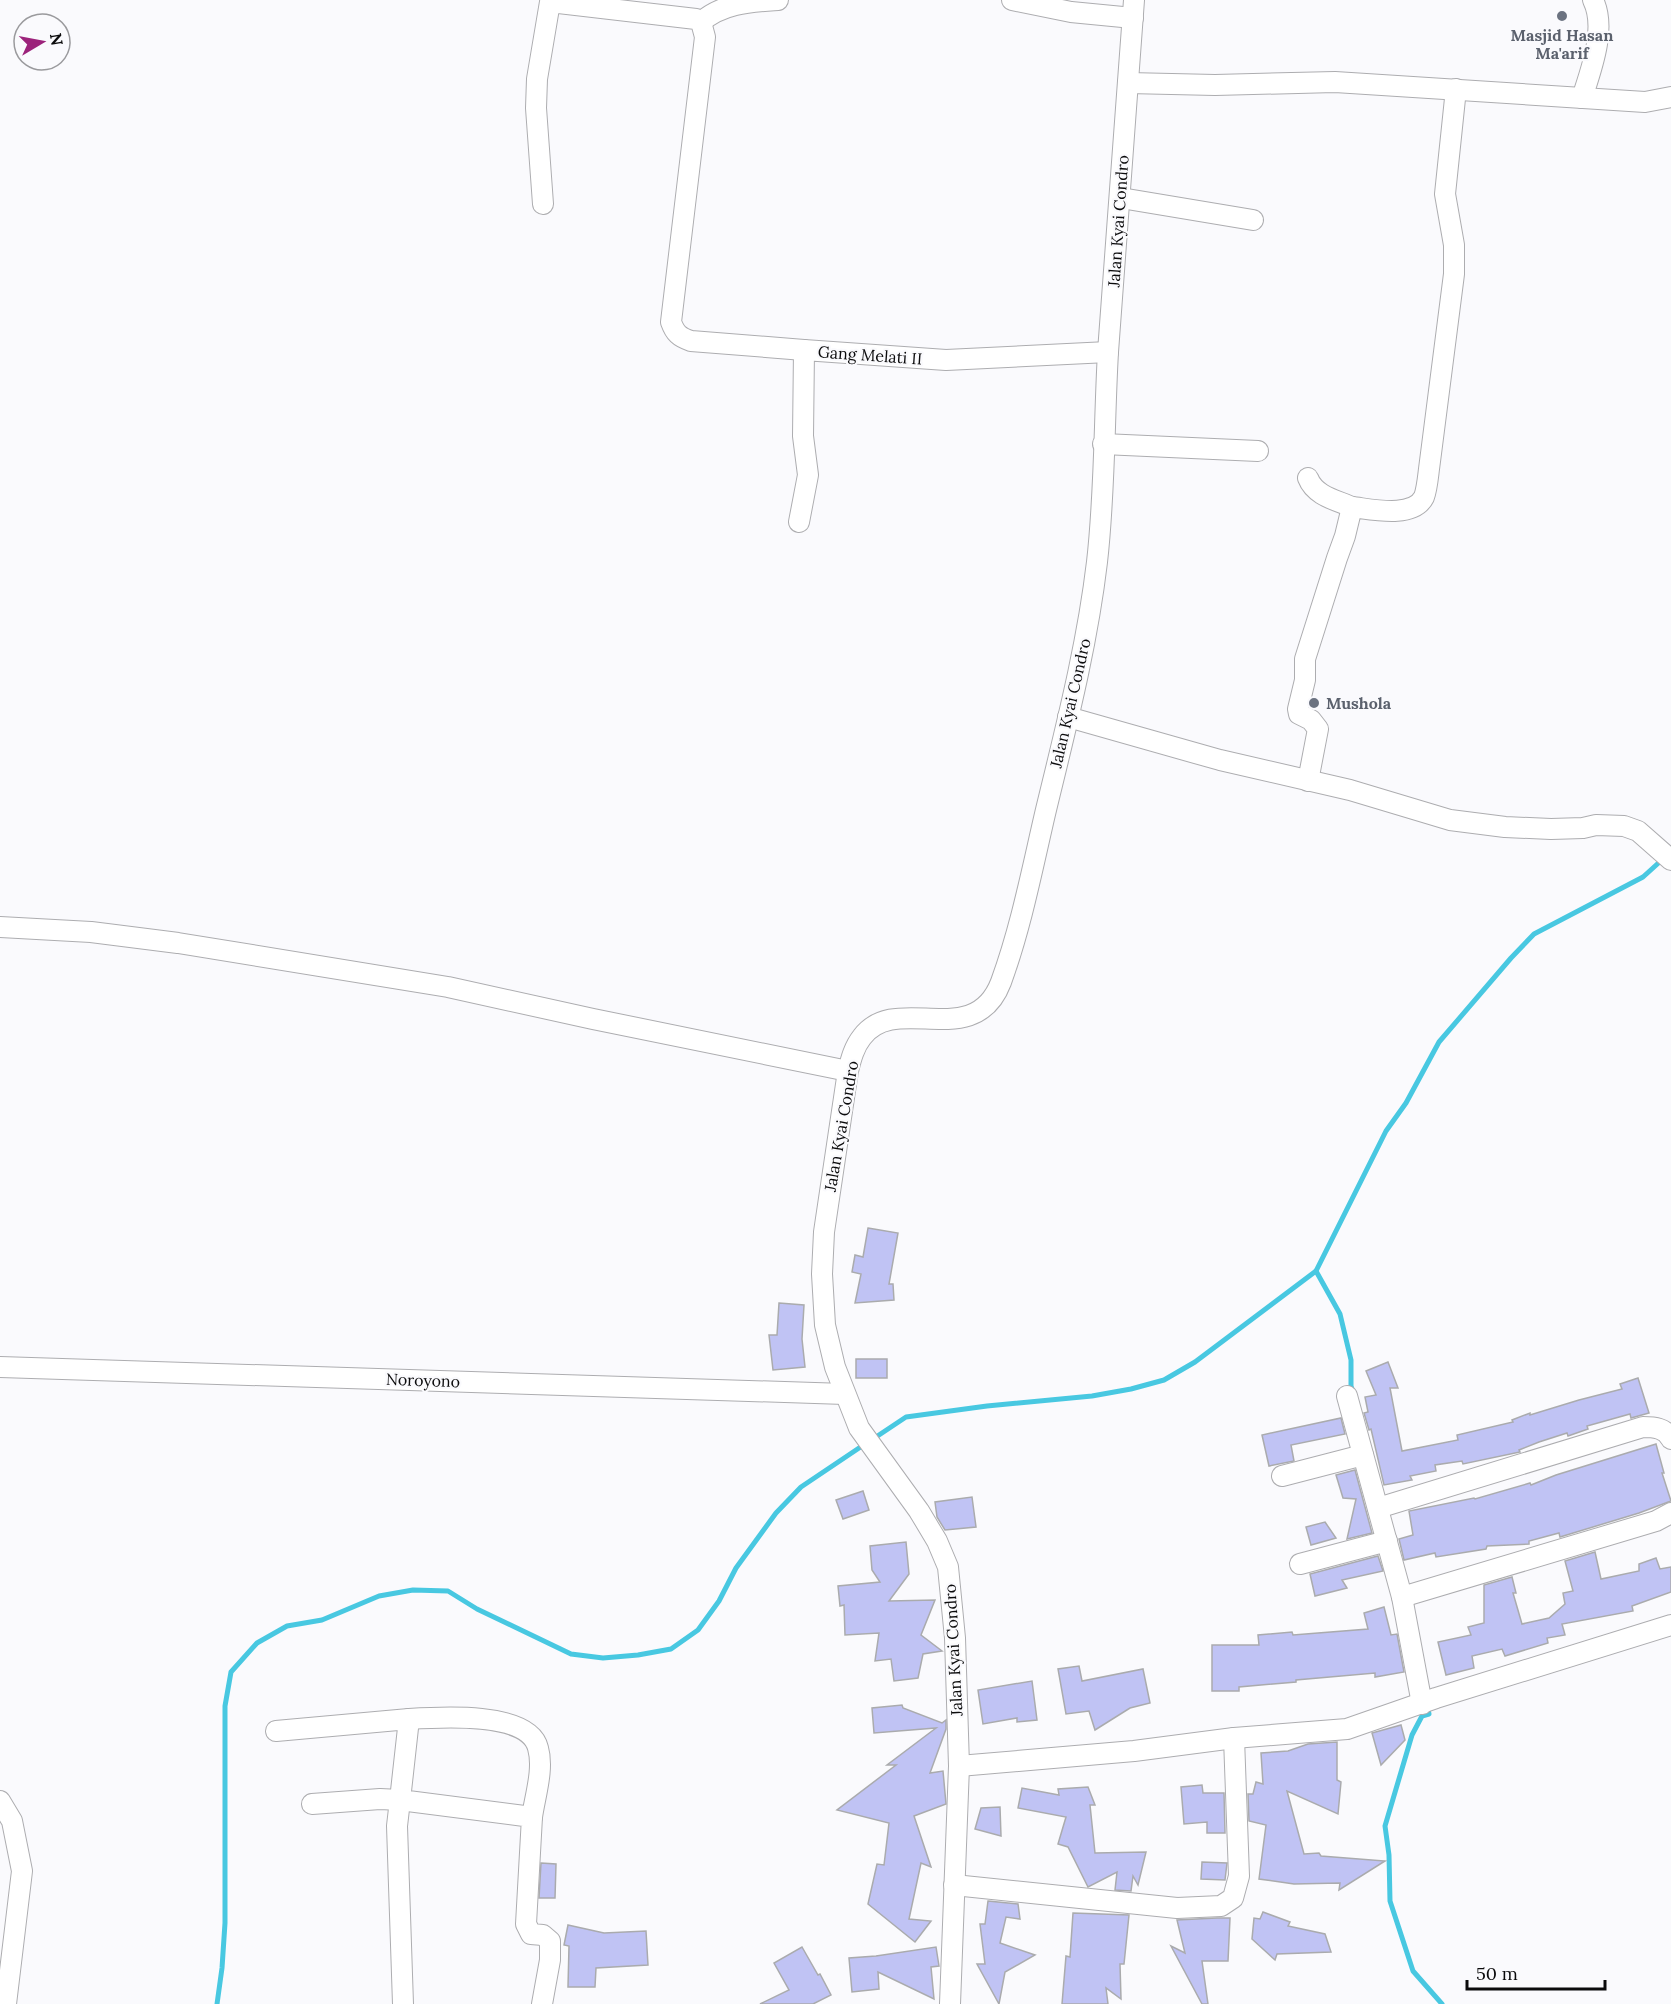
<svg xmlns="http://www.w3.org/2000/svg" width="1671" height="2004" font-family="Lora,serif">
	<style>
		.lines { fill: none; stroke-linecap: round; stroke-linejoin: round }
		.stream { stroke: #48c8e1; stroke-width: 5 }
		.building { fill: #c0c3f4; stroke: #aaabad; stroke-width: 1.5 }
		.minor-casing { stroke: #adadb0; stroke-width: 22 }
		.minor { stroke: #fff; stroke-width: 20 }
		.worship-dot { fill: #6b7280; stroke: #fafafd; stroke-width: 2 }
		.labels { text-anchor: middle; stroke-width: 4.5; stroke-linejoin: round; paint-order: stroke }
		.worship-label { font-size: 16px; font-weight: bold; fill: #5b616d; stroke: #fafafd }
		.street-label { font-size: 16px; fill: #0b0b0c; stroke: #fafafd }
	</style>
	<rect width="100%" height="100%" fill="#fafafd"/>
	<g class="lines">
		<g class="stream">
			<path d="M1316 1271 1340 1314 1351 1360V1386L1354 1395"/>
			<path d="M873 1439 906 1417 987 1406 1092 1396 1131 1389 1164 1380 1195 1362 1316 1271 1386 1131 1406 1103 1439 1042 1511 958 1534 934 1643 877 1664 858"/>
			<path d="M1427 1704 1429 1714 1422 1716 1412 1735 1385 1826 1389 1855 1390 1901 1413 1971 1442 2004"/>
			<path d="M217 2004 222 1968 225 1923V1706L231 1672 257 1643 287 1626 322 1620 379 1596 413 1590 448 1591 477 1609 571 1654 603 1658 638 1655 671 1649 698 1630 719 1601 736 1568 776 1513 801 1487 865 1444"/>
		</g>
	</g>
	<g class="building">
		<path d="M868 1228 898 1233 889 1284H893L894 1300 855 1303 861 1274 852 1272 855 1255 863 1257Z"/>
		<path d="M779 1303 804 1305 802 1339 805 1367 773 1370 769 1335H777Z"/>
		<rect x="856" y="1359" width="31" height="19"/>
		<path d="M1388 1362 1398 1388H1390L1402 1451 1458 1440 1457 1435 1513 1422 1512 1420 1530 1413V1415L1579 1400 1622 1389 1620 1384 1638 1378 1649 1413 1631 1418 1630 1414 1587 1426 1588 1429 1568 1436 1567 1433 1539 1442 1519 1450 1520 1452 1463 1464 1462 1461 1435 1465 1436 1471 1410 1476 1412 1480 1384 1485 1371 1429 1369 1430 1364 1413 1368 1412 1365 1397 1376 1395 1366 1371Z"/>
		<path d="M1341 1418 1345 1434 1291 1445 1294 1461 1269 1466 1262 1435Z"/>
		<path d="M1656 1444 1664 1473H1662L1671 1501 1639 1513 1560 1537 1559 1533 1529 1541V1544L1487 1546 1486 1549 1436 1557 1435 1553 1404 1560 1399 1539 1413 1535 1409 1511 1474 1498 1475 1499 1530 1483 1531 1485 1556 1475Z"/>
		<path d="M1355 1470 1372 1533 1347 1539 1356 1499 1343 1498 1336 1475Z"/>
		<path d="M863 1491 869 1510 843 1519 836 1500Z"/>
		<path d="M972 1497 976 1527 945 1530 937 1517 935 1502Z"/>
		<path d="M1325 1522 1336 1538 1311 1545 1306 1527Z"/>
		<path d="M906 1542 909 1574 889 1601 935 1600 921 1635 942 1651 923 1654 918 1678 894 1681 891 1659 875 1661 879 1633 845 1635 844 1605 840 1606 838 1586 880 1582 872 1570 870 1546Z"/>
		<path d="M1595 1552 1601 1579 1639 1571V1564L1656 1558 1660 1569 1671 1567V1592L1632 1606 1633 1611 1562 1624 1565 1635 1547 1638 1548 1643 1505 1656 1502 1649 1472 1656 1474 1668 1446 1675 1438 1642 1471 1635 1468 1627 1484 1623V1585L1512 1577 1516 1593H1513L1522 1624 1549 1618 1565 1604 1563 1593 1573 1591 1565 1561Z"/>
		<path d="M1378 1556 1383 1571 1342 1580 1347 1588 1315 1596 1310 1574Z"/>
		<path d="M1384 1607 1391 1635 1397 1634 1404 1672 1375 1677V1673L1296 1680V1682L1239 1687V1691H1212V1645H1259L1258 1635 1292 1632 1293 1635 1368 1629 1364 1613Z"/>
		<path d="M1079 1666 1082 1681 1143 1669 1150 1703 1130 1708 1095 1730 1089 1711 1066 1714 1058 1669Z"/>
		<path d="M1032 1681 1037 1720 1017 1722V1718L983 1724 978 1690Z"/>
		<path d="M902 1705 903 1708 942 1723 946 1720V1729L930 1773 943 1771 946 1804 914 1816 931 1867 921 1863 909 1919 931 1921 915 1942 868 1904 877 1864 884 1865 889 1823 837 1810 896 1765H887L936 1728 874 1733 872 1708Z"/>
		<path d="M1401 1725 1405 1740 1381 1765 1372 1733Z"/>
		<path d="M1337 1742V1780L1341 1782 1338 1814 1287 1791 1304 1854 1319 1853 1321 1856 1385 1861 1339 1890 1340 1883 1294 1884 1259 1879 1266 1825 1249 1821 1248 1794H1253L1256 1782 1263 1784 1261 1753 1288 1751 1308 1744Z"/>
		<path d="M1202 1785 1203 1793H1224L1225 1833H1207V1822L1184 1824 1181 1787Z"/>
		<path d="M1088 1787 1095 1805H1090L1095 1853 1146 1852 1138 1885 1133 1876 1131 1891 1115 1890 1117 1872 1088 1887 1068 1847 1058 1844 1066 1817 1018 1808 1022 1788 1059 1795 1058 1789Z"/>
		<path d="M1000 1807 1001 1836 975 1829 981 1808Z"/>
		<path d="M1202 1862 1227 1863 1225 1880 1201 1879Z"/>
		<path d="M541 1863 556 1864 555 1898H539Z"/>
		<path d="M988 1901 1018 1904 1020 1919 1006 1917 1000 1943 1035 1955 1005 1972 999 2004 977 1964H985L980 1924H985Z"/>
		<path d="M1263 1912 1290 1922 1288 1926 1325 1934 1331 1952 1277 1954 1275 1960 1252 1939 1254 1918 1260 1919Z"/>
		<path d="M1073 1913 1129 1915 1124 1964H1120L1121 1999 1106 1988 1108 2004H1062L1066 1956 1070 1957Z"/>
		<path d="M1217 1918H1230L1228 1961H1202L1208 2004H1202L1171 1946 1185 1953 1177 1920Z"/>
		<path d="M568 1925 604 1933 646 1931 648 1965 596 1968 595 1987H568L569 1946 564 1945Z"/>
		<path d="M802 1947 818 1975 820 1974 831 1995 813 2004H760L789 1990 774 1963Z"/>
		<path d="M936 1947 939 1966 931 1967 934 1999 878 1972 879 1989 852 1992 849 1958 876 1956Z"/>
	</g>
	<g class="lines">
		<defs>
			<g id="minor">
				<path d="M1012 0 1071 12 1133 18"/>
				<path d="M701 22C723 3 750 2 778 0"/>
				<path d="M1128 83 1215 85 1335 82 1645 102 1671 97"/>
				<path d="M1582 98C1591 70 1607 28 1593 0"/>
				<path d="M1121 198 1253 220"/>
				<path d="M543 204 536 108 537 79 550 2 696 19 701 22 705 37 671 322C675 333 679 337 691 341L804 350"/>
				<path d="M1103 444 1258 451"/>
				<path d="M1308 478C1315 496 1336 500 1352 507"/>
				<path d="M799 522 808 475 803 436 804 350 946 360 1108 352"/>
				<path d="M1068 717 1220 760 1350 790 1450 820 1505 827 1551 829 1583 828 1596 825 1624 826 1638 831 1671 860"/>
				<path d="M1308 781 1318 729 1311 720 1299 714 1298 709 1305 680V659L1337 558 1345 536 1352 507C1371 509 1413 519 1424 497 1427 489 1428 477 1429 469L1454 274V245L1445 194 1456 89"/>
				<path d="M0 927 91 932 178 943 448 987 593 1019 848 1071"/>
				<path d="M0 1367 845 1394"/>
				<path d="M1347 1396 1402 1597 1422 1704"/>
				<path d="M1282 1476 1363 1455"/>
				<path d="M1378 1508 1643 1427C1654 1427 1666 1428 1671 1439"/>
				<path d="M1300 1564 1387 1541"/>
				<path d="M1402 1597 1656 1521 1671 1513"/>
				<path d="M409 1719C439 1717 529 1711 538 1748 544 1769 535 1796 532 1817"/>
				<path d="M276 1731 409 1719 400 1800 532 1817 526 1924 531 1934 543 1935 550 1941V1960L542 2004"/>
				<path d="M959 1766 1134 1751 1234 1738 1347 1729 1436 1698 1671 1625"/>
				<path d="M0 1801 12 1821 22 1871 6 2004"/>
				<path d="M312 1804 380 1799 400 1800 397 1826 403 2004"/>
				<path d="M954 1885 1177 1908 1221 1906 1233 1898 1239 1876 1234 1738"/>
				<path d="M950 2004 959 1766 955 1638 948 1567 937 1541 919 1511 859 1428 835 1367 825 1325 822 1274 824 1232 848 1071C851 1059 854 1047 862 1037 896 991 974 1053 1001 982 1021 927 1032 870 1045 814 1065 731 1087 647 1097 562 1105 493 1104 422 1108 352 1116 235 1126 118 1134 0"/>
			</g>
		</defs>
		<use href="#minor" class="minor-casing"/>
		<use href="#minor" class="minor"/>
	</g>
	<g class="worship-dot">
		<circle cx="1562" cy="16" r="6"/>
		<circle cx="1314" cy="703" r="6"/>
	</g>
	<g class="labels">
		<g class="worship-label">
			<text x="1562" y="41">Masjid Hasan<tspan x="1562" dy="18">Ma'arif</tspan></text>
			<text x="1326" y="709" text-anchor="start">Mushola</text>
		</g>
		<g class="street-label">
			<text transform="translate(1118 221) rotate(-86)" y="6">Jalan Kyai Condro</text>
			<text transform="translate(870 355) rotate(4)" y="6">Gang Melati II</text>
			<text transform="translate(1070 703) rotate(-77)" y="6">Jalan Kyai Condro</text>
			<text transform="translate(841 1126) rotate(-80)" y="6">Jalan Kyai Condro</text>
			<text transform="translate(423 1380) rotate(2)" y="6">Noroyono</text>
			<text transform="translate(953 1650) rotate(-93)" y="6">Jalan Kyai Condro</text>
		</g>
	</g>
	<g transform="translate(42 42) rotate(80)"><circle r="28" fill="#fafafd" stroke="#9a9a9d" stroke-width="1.5"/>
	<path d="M0-4.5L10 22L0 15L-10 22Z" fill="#9c237b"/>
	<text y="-9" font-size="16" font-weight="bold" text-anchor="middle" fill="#0b0b0c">N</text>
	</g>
	<path d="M1467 1980v9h138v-9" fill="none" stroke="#0b0b0c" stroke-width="3"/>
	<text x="1476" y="1980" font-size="18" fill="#0b0b0c" stroke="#fafafd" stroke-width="4.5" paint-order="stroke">50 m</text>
</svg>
